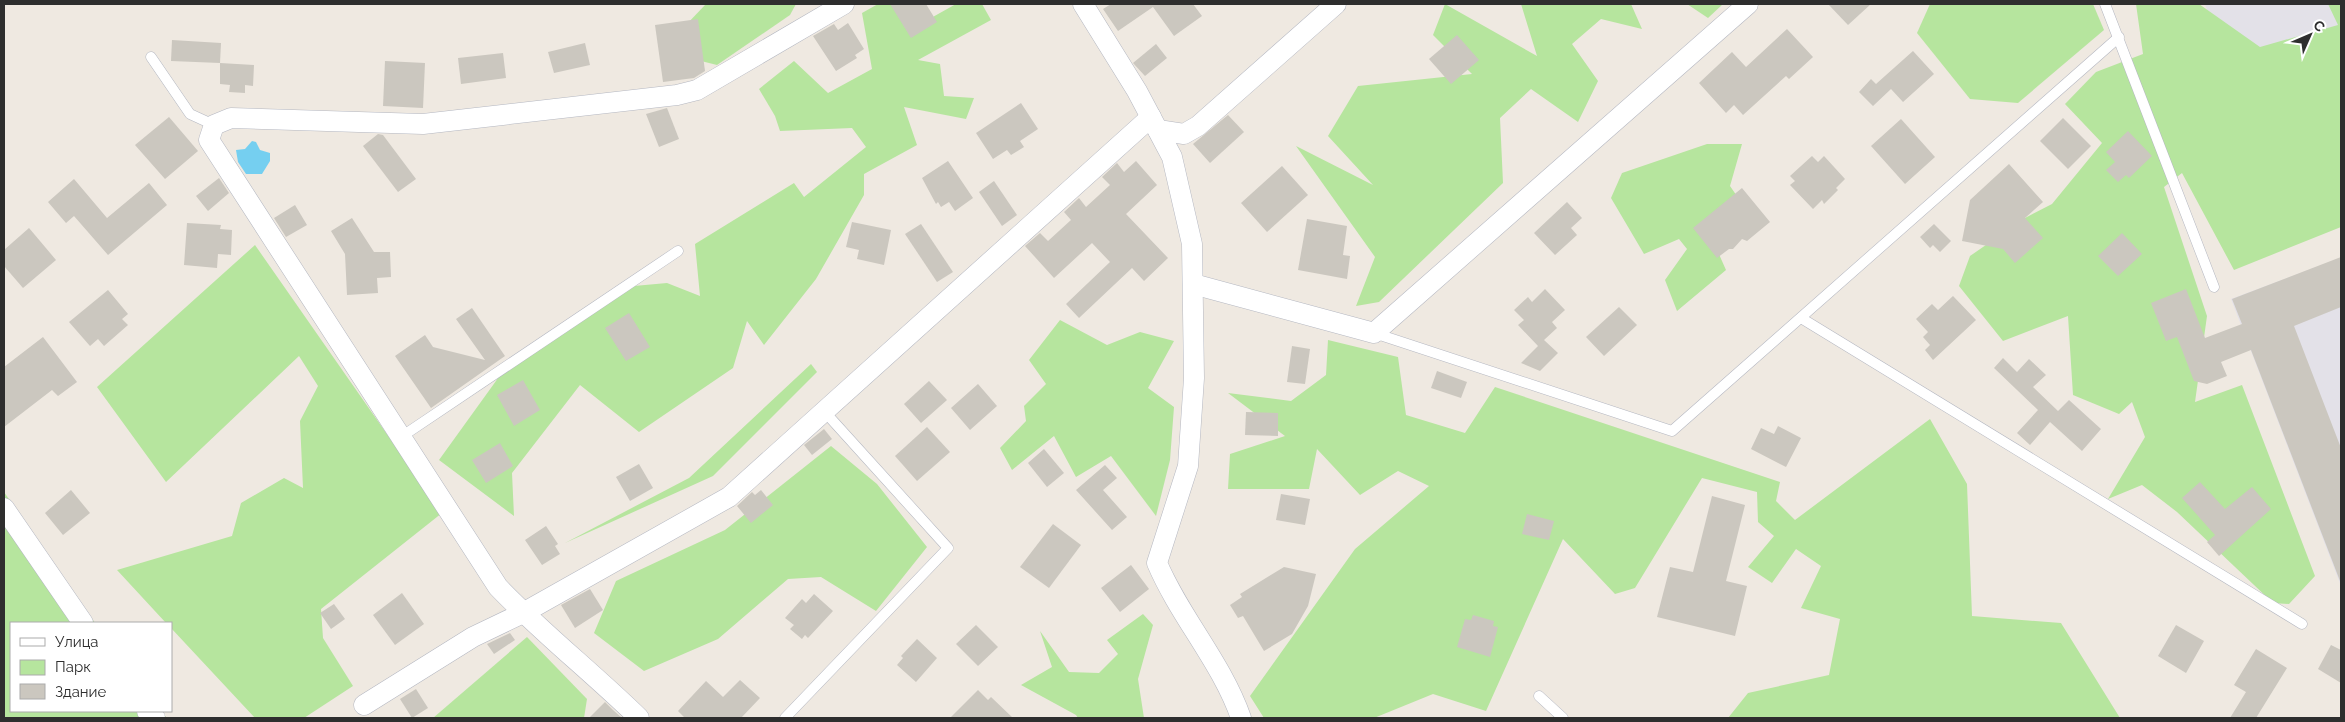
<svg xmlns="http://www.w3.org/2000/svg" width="2345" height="722" font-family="Raleway,sans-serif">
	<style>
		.industrial { fill: #e3e1e8 }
		.green { fill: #b6e59e }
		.water { fill: #75cff0 }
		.building { fill: #cbc7bf }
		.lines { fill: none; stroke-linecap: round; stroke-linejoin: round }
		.lane-casing { stroke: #b4b7c1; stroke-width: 11 }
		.street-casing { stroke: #b4b7c1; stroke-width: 21 }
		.lane { stroke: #fff; stroke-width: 10 }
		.street { stroke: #fff; stroke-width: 20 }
	</style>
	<rect width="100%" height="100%" fill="#efe9e1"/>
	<g class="industrial">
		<path d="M2205 4H2341V43L2230 80Z"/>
		<path d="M2341 258V586L2231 299Z"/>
	</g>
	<g class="green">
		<path d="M706 4H796L790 15 717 65 693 59 685 26Z"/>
		<path d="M878 4H916L931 18 956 4H982L991 20 918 60 940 64 944 96 974 98 966 119 904 107 917 145 864 174V195L816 279 764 345 747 321 733 368 639 432 580 385 512 473 514 516 439 460 501 374 634 286 667 283 700 296 695 244 794 183 804 197 866 147 852 128 780 131 775 116 759 89 794 61 828 93 872 69 862 13Z"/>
		<path d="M1445 4 1537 56 1521 4H1631L1642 29 1601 19 1572 44 1598 81 1578 122 1531 89 1500 118 1503 183 1379 302 1356 306 1375 257 1296 146 1373 185 1328 136 1358 86 1472 74 1433 35Z"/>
		<path d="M1687 4H1723L1708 18Z"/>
		<path d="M1930 4H2093L2104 30 2018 103 1970 99 1917 33Z"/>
		<path d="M2136 4H2199L2260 47 2338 25 2328 4H2341V227L2234 270 2182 173 2164 187 2207 316 2195 402 2242 385 2315 576 2289 604 2273 603 2177 512 2142 485 2108 499 2145 437 2132 402 2119 414 2073 395 2068 316 2003 341 1959 286 1970 256 2025 218 2052 204 2102 143 2065 104 2096 72 2143 54Z"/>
		<path d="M1707 144H1742L1730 186 1743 205 1710 234 1726 270 1677 311 1665 280 1687 249 1679 239 1644 254 1611 198 1622 173Z"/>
		<path d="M255 245 442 513 321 609 323 638 353 686 304 718H255L171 628V623H166L117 570 232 536 241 503 284 478 303 488 300 421 318 386 299 356 166 482 97 387Z"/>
		<path d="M1060 320 1107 345 1140 332 1174 341 1148 388 1174 407 1170 460 1156 516 1111 456 1076 477 1054 436 1012 470 1000 448 1026 421 1024 406 1046 384 1029 360Z"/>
		<path d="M1328 340 1398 357 1406 415 1465 433 1495 387 1780 482 1776 501 1795 520 1930 419 1967 484 1972 616 2061 623 2120 718H1728L1748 693 1829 675 1840 619 1801 608 1821 566 1796 549 1772 583 1748 567 1774 536 1758 522 1757 492 1702 478 1635 588 1615 594 1563 539 1486 711 1433 694 1374 718H1264L1250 696 1355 549 1429 486 1398 471 1360 495 1317 449 1309 489H1228L1230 454 1285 436 1228 393 1291 401 1326 375Z"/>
		<path d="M811 364 817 372 713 476 565 543 689 478Z"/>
		<path d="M831 446 877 484 927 547 876 611 821 577 788 579 718 639 644 671 594 633 616 581 725 530Z"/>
		<path d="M4 492 95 623H11V711H160L167 718H4Z"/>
		<path d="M1143 614 1153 625 1138 679 1144 718H1078L1076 715 1021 685 1052 667 1040 631 1069 672 1099 673 1118 654 1107 640Z"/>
		<path d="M527 637 587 699 584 718H433Z"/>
	</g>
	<path class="water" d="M252 141 256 142 260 150 270 153V161L262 174H246L238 162 236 150 245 149Z"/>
	<g class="building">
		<path d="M890 4H926L937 22 911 38Z"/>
		<path d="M1111 4H1193L1202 16 1174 36 1153 7 1118 31 1103 9Z"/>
		<path d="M1828 4H1871L1848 25Z"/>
		<path d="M698 19 705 71 694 78 663 82 655 25Z"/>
		<path d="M848 23 864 49 855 55 857 58 836 71 813 36 834 24 838 30Z"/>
		<path d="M1787 29 1813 57 1789 79 1786 76 1743 115 1734 105 1726 113 1699 83 1732 52 1746 67Z"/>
		<path d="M1457 35 1479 60 1451 84 1429 59Z"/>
		<path d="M172 40 221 43 220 63 171 61Z"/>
		<path d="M585 43 590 65 554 73 548 52Z"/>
		<path d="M1156 44 1167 58 1145 76 1133 63Z"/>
		<path d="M1913 51 1934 74 1903 102 1891 89 1873 106 1859 92 1871 79 1876 84Z"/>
		<path d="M503 53 506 78 461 84 458 58Z"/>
		<path d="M385 61 425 63 423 108 383 106Z"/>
		<path d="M220 63 254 65 253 86 245 85V93L229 92 230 85 220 84Z"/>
		<path d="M1021 103 1038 129 1020 141 1024 147 1011 155 1007 150 993 159 976 133Z"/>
		<path d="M667 108 679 139 659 147 646 114Z"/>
		<path d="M1228 115 1244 132 1210 163 1193 144Z"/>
		<path d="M169 117 198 151 165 179 135 145Z"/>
		<path d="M2063 118 2091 146 2068 169 2040 141Z"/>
		<path d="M1901 119 1935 157 1905 184 1871 146Z"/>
		<path d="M2128 131 2152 156 2129 178 2126 175 2118 182 2106 170 2115 162 2106 152Z"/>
		<path d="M378 134 383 135 416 179 398 192 363 146Z"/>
		<path d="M1812 156 1818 162 1824 156 1845 179 1836 188 1838 190 1824 204 1822 200 1813 209 1790 185 1795 181 1790 176Z"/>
		<path d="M948 161 973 198 955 211 949 202 941 207 938 202 936 204 922 178Z"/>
		<path d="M1136 161 1157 185 1126 214 1168 258 1144 281 1132 268 1079 318 1066 304 1110 262 1092 243 1054 278 1025 246 1040 233 1048 241 1071 220 1064 212 1079 198 1086 207 1110 185 1102 177 1117 163 1124 172Z"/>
		<path d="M2009 164 2043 202 2025 218 2043 238 2015 263 2003 249 1962 241 1970 200Z"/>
		<path d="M1282 166 1308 195 1267 232 1241 203Z"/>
		<path d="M219 178 229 193 208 211 196 196Z"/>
		<path d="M74 179 107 218 149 183 167 205 108 255 74 216 66 223 48 202Z"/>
		<path d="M994 181 1017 215 1002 226 979 192Z"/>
		<path d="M1742 188 1770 222 1747 241 1742 239 1733 249H1729L1717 258 1693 228Z"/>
		<path d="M1567 202 1582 218 1571 228 1577 235 1555 255 1534 233Z"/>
		<path d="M295 205 307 225 286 237 274 218Z"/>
		<path d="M352 218 374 252H390L391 277 377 278 378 293 347 295 345 254 331 231Z"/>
		<path d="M1307 219 1347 226 1343 255 1350 256 1347 279 1298 270Z"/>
		<path d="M852 222 891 230 884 265 857 259 859 250 846 247Z"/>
		<path d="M187 223 221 225 220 229 232 230 231 255 218 254 217 268 184 265Z"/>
		<path d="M921 224 953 272 937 282 905 234Z"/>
		<path d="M1934 224 1951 241 1940 252 1933 245 1930 248 1920 237Z"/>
		<path d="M29 228 56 260 23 288 4 266V250Z"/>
		<path d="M2122 233 2142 254 2118 276 2098 256Z"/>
		<path d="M2341 257V307L2294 326 2341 448 2340 581 2251 350 2221 362 2227 376 2207 384 2194 381 2177 337 2166 341 2151 303 2186 289 2205 338 2242 324 2232 299Z"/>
		<path d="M1545 289 1565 310 1552 322 1557 328 1544 340 1558 353 1540 371 1521 363 1540 344 1538 346 1518 325 1524 320 1514 310 1528 297 1532 302Z"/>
		<path d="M108 290 128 314 122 319 128 325 104 346 98 339 90 346 69 322Z"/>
		<path d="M1953 296 1976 320 1933 360 1925 350 1930 345 1923 337 1928 332 1916 319 1932 304 1938 310Z"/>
		<path d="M1619 307 1637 325 1604 356 1586 337Z"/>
		<path d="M472 308 505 356 431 408 395 356 425 335 433 347 485 360 456 319Z"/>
		<path d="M629 313 650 347 626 361 605 328Z"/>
		<path d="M43 337 77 382 58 396 52 390 4 427V367Z"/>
		<path d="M1292 346 1310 349 1305 384 1287 382Z"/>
		<path d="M2003 358 2017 372 2029 359 2046 375 2033 387 2058 411 2069 400 2101 429 2082 451 2050 422 2030 445 2017 433 2038 410 1994 368Z"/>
		<path d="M1437 371 1467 382 1461 398 1431 388Z"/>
		<path d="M523 380 540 410 514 426 497 395Z"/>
		<path d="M929 381 947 400 921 423 904 404Z"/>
		<path d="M978 384 997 406 970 430 951 408Z"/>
		<path d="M1246 412 1278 413V436L1245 435Z"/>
		<path d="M1778 426 1801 438 1786 467 1751 449 1761 428 1774 434Z"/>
		<path d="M927 427 950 452 917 481 895 456Z"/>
		<path d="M824 429 832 439 812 455 804 445Z"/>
		<path d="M500 443 513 466 486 483 472 460Z"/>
		<path d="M1044 449 1064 473 1047 487 1028 463Z"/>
		<path d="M639 464 653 488 630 501 616 477Z"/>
		<path d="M1105 465 1117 478 1103 490 1127 517 1112 530 1076 490Z"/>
		<path d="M2200 482 2225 509 2252 487 2271 509 2219 556 2207 542 2215 535 2182 498Z"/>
		<path d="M71 490 90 513 63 535 45 513Z"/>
		<path d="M761 490 773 505 751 523 737 506 752 492 755 495Z"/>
		<path d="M1281 494 1310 499 1305 525 1276 520Z"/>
		<path d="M1712 496 1745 505 1726 581 1747 586 1735 636 1657 617 1670 567 1693 572Z"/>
		<path d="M1527 514 1554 521 1549 540 1522 534Z"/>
		<path d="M1053 524 1081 545 1049 588 1020 567Z"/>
		<path d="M546 526 558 544 555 546 560 554 542 565 525 540Z"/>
		<path d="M1131 565 1149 589 1120 612 1101 588Z"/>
		<path d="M1284 567 1316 574 1308 606 1292 634 1264 651 1243 616 1238 618 1230 605 1242 597 1240 594Z"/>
		<path d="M590 589 603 610 575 628 561 605Z"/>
		<path d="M402 593 424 624 395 645 373 615Z"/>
		<path d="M814 594 833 611 808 638 805 635 802 639 790 629 794 625 785 618 802 599 806 603Z"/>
		<path d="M334 604 345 619 331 629 320 613Z"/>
		<path d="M1473 615 1494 621 1493 626 1498 627 1490 657 1457 647 1465 619 1471 620Z"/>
		<path d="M976 625 998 647 978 666 956 644Z"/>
		<path d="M2176 625 2204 641 2186 673 2158 656Z"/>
		<path d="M510 633 515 640 494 654 487 644Z"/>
		<path d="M917 639 937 658 916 682 897 665 903 658 901 656Z"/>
		<path d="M2331 645 2341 650V683L2318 669Z"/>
		<path d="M2256 649 2287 668 2256 718H2230L2246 692 2234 685Z"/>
		<path d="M740 680 760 698 741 718H685L678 711 706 681 723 697Z"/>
		<path d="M416 689 428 708 412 718 400 699Z"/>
		<path d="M978 690 988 700 991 697 1013 718H950Z"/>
		<path d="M605 702 613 710 622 718H589Z"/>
	</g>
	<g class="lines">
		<defs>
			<g id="lane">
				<path d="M2105 4 2214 287"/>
				<path d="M151 57 190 114 214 125"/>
				<path d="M1801 318 2302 624"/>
				<path d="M1374 333 1672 431 2119 37"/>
				<path d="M401 437 678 251"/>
				<path d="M1539 696 1563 718"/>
				<path d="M785 718 948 548 824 411"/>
			</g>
			<g id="street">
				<path d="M1083 4 1137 91 1172 157 1192 244 1194 378 1188 466 1157 563C1180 617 1222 663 1241 718"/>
				<path d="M1158 130 1184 134 1198 126 1336 4"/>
				<path d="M1193 284 1374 333 1748 4"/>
				<path d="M4 508 83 623"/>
				<path d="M364 705 473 637 523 613 729 497 1151 117"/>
				<path d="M147 711 155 718"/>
				<path d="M639 718C593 673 542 633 498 587L209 140 214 125 231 118 423 124 677 95 697 90 844 4"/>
			</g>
		</defs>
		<use href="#lane" class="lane-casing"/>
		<use href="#street" class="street-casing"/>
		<use href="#lane" class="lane"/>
		<use href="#street" class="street"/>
	</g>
	<rect width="2345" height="722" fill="none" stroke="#2e2e2e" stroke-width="10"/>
	<rect x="10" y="622" width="162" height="90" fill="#ffffff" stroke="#ababab"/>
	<rect x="20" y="638" width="25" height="8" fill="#ffffff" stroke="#ababab"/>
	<text x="55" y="647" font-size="15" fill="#2e2e2e">Улица</text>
	<rect x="20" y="660" width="25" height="15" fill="#b6e59e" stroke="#ababab"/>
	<text x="55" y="672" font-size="15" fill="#2e2e2e">Парк</text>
	<rect x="20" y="684" width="25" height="15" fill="#cbc7bf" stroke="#ababab"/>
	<text x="55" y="697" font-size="15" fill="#2e2e2e">Здание</text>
	<g transform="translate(2310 35) rotate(45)" stroke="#ffffff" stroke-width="4" paint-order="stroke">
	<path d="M0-4L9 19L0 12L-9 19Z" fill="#2e2e2e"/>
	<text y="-8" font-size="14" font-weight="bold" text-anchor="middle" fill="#2e2e2e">С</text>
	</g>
</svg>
